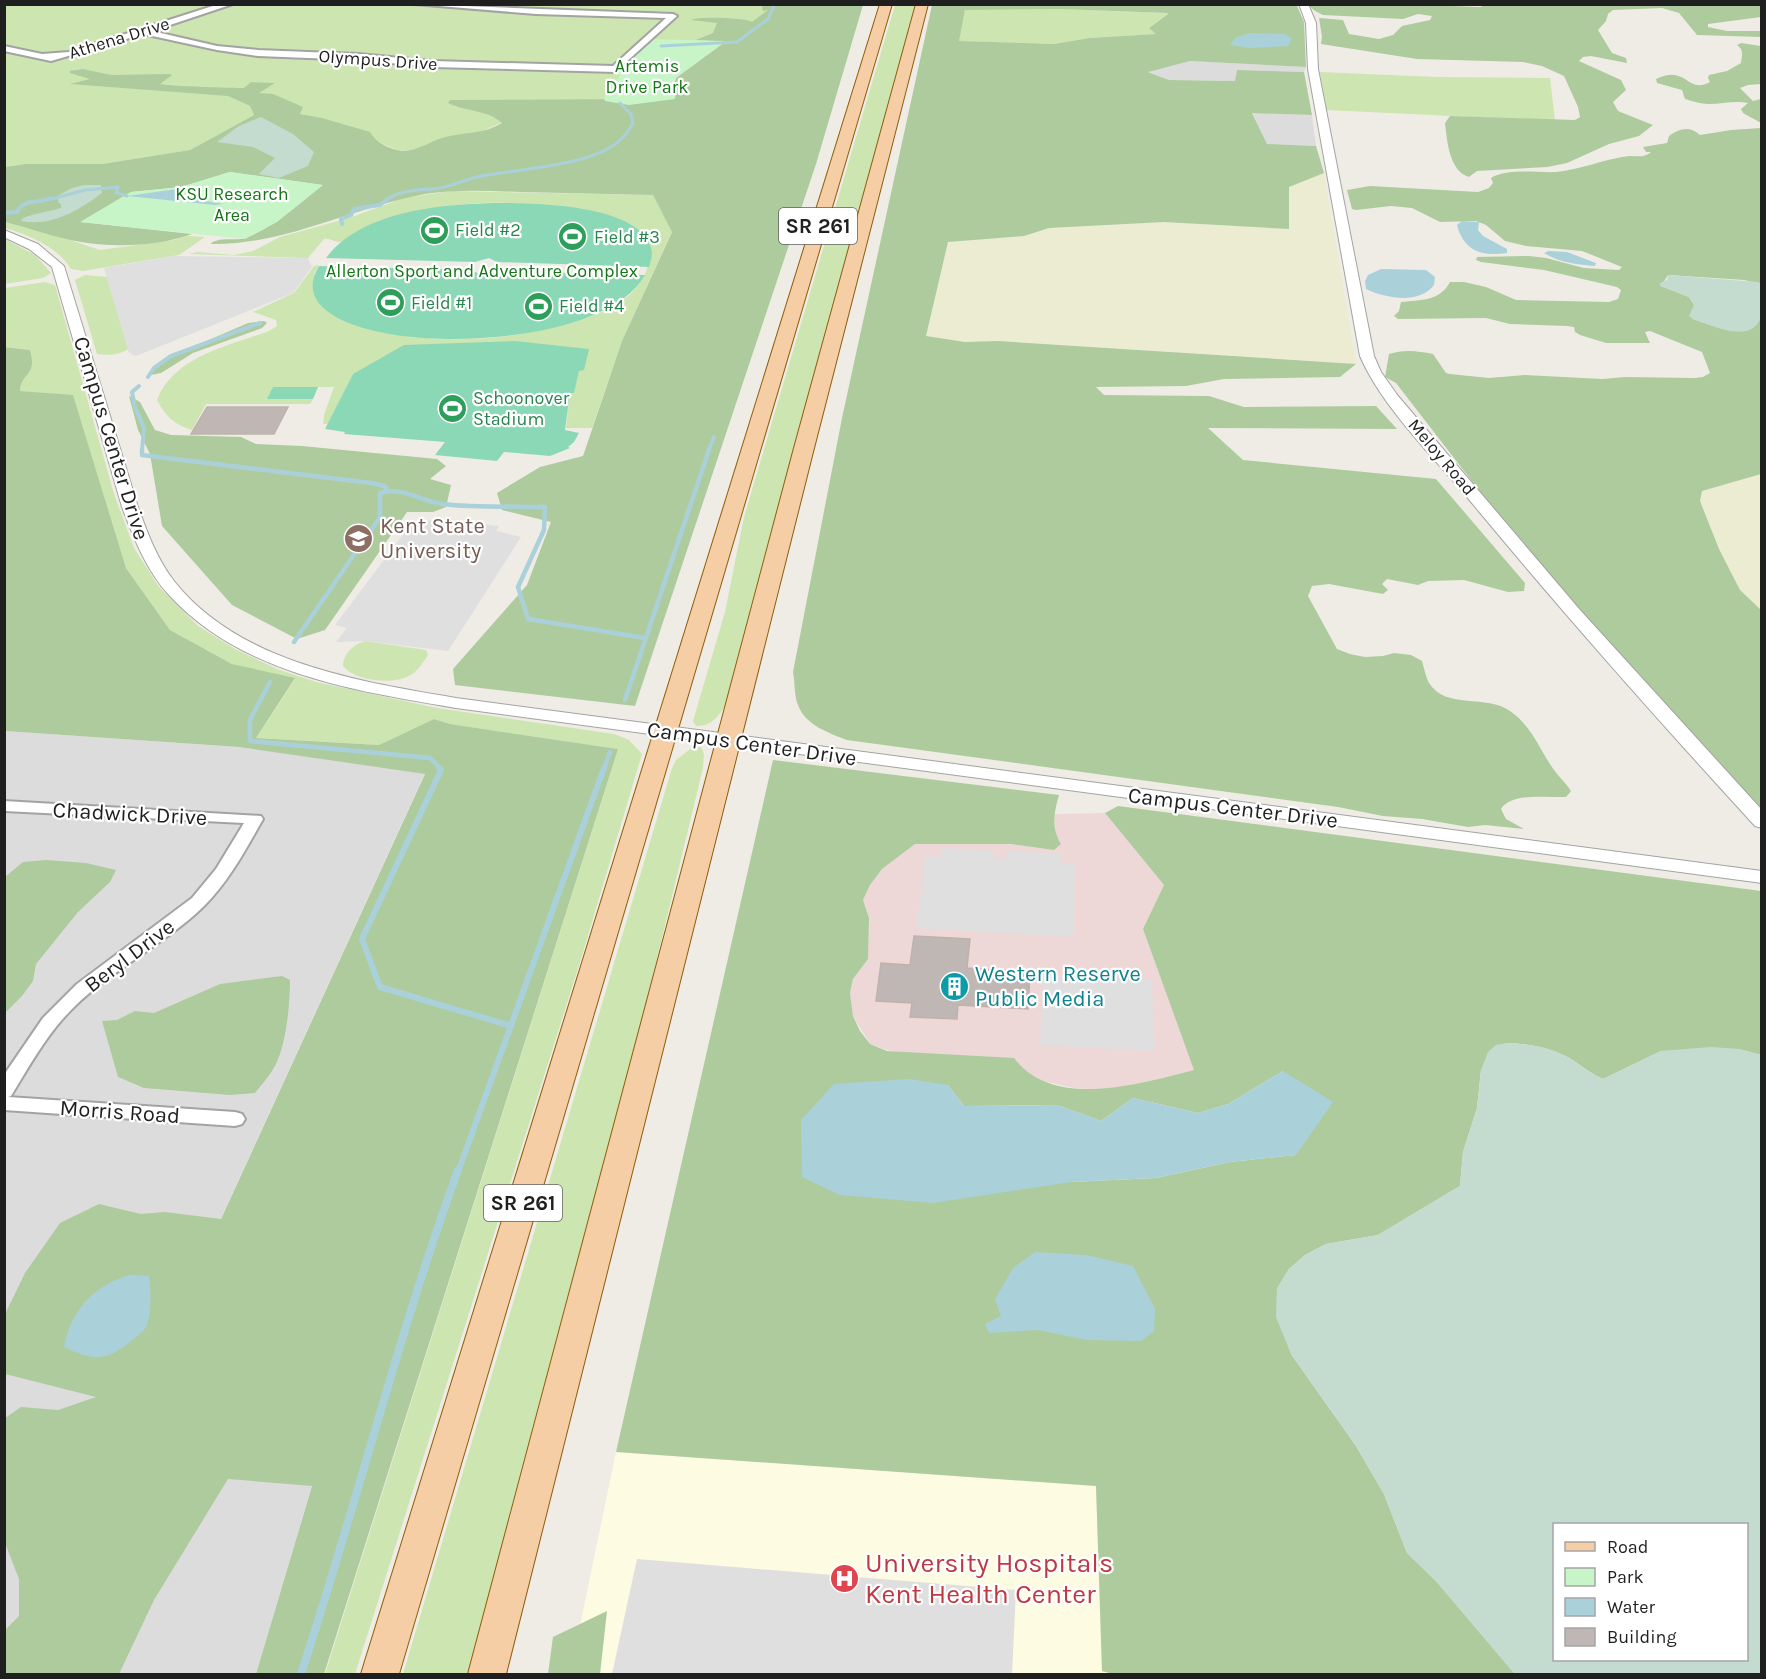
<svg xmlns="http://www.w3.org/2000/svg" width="1766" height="1679" font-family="Karla,sans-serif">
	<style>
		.residential { fill: #dddcdc }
		.commercial { fill: #eed7d7 }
		.education { fill: #fdfbe2 }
		.farmland { fill: #ececd3 }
		.grass { fill: #cde5b0 }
		.forest { fill: #aecb9e; fill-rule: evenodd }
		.wetland { fill: #c4dcd0; fill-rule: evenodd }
		.park { fill: #c7f5c8 }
		.pitch { fill: #8ad8b6 }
		.parking { fill: #dfdfdf }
		.water { fill: #aad1d9 }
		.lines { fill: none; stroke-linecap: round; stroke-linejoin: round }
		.stream-far4 { stroke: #aad1d9; stroke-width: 3 }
		.stream-far3 { stroke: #aad1d9; stroke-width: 4 }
		.stream-far2 { stroke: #aad1d9; stroke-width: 4.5 }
		.stream-far1 { stroke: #aad1d9; stroke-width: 6 }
		.stream { stroke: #aad1d9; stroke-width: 8 }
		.building { fill: #bfb7b3; stroke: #c0b2aa; stroke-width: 1.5 }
		.minor-casing { stroke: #a3a3a3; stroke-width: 4 }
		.tertiary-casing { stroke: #a3a3a3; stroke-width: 2 }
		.primary-casing { stroke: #8f5c0c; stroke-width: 2 }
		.minor { fill: #fff; fill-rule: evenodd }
		.tertiary { fill: #fff; fill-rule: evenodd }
		.primary { fill: #f5cea6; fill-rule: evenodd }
		.labels { text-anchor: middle; stroke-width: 4.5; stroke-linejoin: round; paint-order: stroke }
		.far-street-label { font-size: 18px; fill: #1f1f1f; stroke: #fff }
		.far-park-label { font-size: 18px; fill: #147617; stroke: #fff }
		.far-leisure-label { font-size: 18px; fill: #27864d; stroke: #fff; text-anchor: start }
		.shield { fill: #fff; stroke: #626262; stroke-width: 1.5 }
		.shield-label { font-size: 21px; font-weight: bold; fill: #1f1f1f }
		.street-label { font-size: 22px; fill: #1f1f1f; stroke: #fff }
		.education-label { font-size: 22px; fill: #785e54; stroke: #fff; text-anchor: start }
		.culture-label { font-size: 22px; fill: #0d838f; stroke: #fff; text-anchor: start }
		.near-health-label { font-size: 27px; fill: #be3a42; stroke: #fff; text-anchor: start }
	</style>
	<rect width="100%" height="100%" fill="#efece6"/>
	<g class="residential">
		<path d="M1190 61 1306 67 1304 72 1238 70 1236 81 1169 80 1147 71Z"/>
		<path d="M1252 112 1312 115 1316 146 1267 144Z"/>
		<path d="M4 731 239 747 425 773 106 1469 312 1485 256 1674H5Z"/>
	</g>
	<path class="commercial" d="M1105 813 1164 885 1143 929 1195 1070 1128 1086 1106 1090 1074 1088 1043 1081 1025 1072 887 1050 870 1044 853 1016 850 993 853 979 868 959 869 918 863 900 870 885 882 869 915 844H1011L1054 850 1056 836 1054 814Z"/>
	<path class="education" d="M616 1452 1096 1486 1102 1671 1113 1674H570Z"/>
	<g class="farmland">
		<path d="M1324 173 1356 364 998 341 965 342 926 336 947 242 1024 236 1049 228 1164 222 1288 229 1289 187Z"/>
		<path d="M1761 474V610L1740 590 1719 549 1700 501 1702 491Z"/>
	</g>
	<g class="grass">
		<path d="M203 4 209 6 776 5 647 99 454 106 480 111 503 122 480 132 445 137 414 150 399 151 374 140 350 126 229 96 250 106 254 115 190 150 102 164H25L5 167 4 6Z"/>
		<path d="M895 5H915L730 695C723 711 714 727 696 726L693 721 725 612 744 517Z"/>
		<path d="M1060 9 1169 13 1150 27 1157 34 1089 38 1054 44 958 41 965 10Z"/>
		<path d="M1320 72 1438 77 1550 78 1555 121 1326 110Z"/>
		<path d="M451 191 653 195 672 231 622 341 592 428H566L570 393 574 392 579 370 353 374 328 424H323L324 415 334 387H273L268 399H313L310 404H206L192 430C174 424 166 417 157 400 174 356 229 346 269 331L277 326 276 320 253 312 294 293 314 266 319 265 314 274 357 326C430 346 511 343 582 319 596 314 610 310 623 300 638 289 649 274 649 255 649 251 649 245 648 242 634 203 514 202 480 203 446 205 410 211 378 223 369 226 347 241 341 242 336 243 330 238 324 239L308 258 189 254 197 252 234 255 253 251 280 237 349 218 404 198Z"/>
		<path d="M4 222 40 230 100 250 174 240 187 236 205 237 179 255 83 271 71 269C58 247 29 235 5 228Z"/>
		<path d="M5 239 35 255 51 273 43 278 5 284Z"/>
		<path d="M85 275 107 277 128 349C118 356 108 355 97 354L75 280Z"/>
		<path d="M45 282 55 285 114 494 134 548 159 587 198 626 235 649 277 669 316 682 437 708 614 734 629 740 642 754 581 959 355 1674H325L618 749 450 724 434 719 379 745 256 738 295 679 232 664 170 630 126 568 73 396 20 391C21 372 38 377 30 350L5 347V288Z"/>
		<path d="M365 641 426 650 428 655C423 663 417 672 409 676 392 685 355 681 343 666 343 654 354 644 365 641Z"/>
		<path d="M693 747H701L704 754 703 768 638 1037 468 1674H403L672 768 676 760Z"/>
	</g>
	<g class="forest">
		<path d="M1280 4 1297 6 1304 22 1306 67 1190 61 1148 72 1169 80 1235 81 1237 70 1304 72 1312 115 1252 113 1267 144 1316 146 1324 173 1289 187V229L1164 222 1049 228 1024 236 948 242 926 336 965 342 998 341 1356 364 1340 377 1224 379 1186 386 1096 387 1104 395 1209 396 1244 407 1376 406 1397 429 1208 428 1243 460 1436 479 1525 583 1524 591 1508 592 1464 580 1428 581 1418 585 1387 579 1382 584 1388 590 1383 594 1329 584 1312 586 1308 596 1337 649 1350 654 1365 657 1383 656 1394 653 1411 655 1422 661C1424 668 1426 677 1429 683 1446 710 1487 694 1510 711 1532 726 1539 749 1554 770 1559 777 1566 783 1571 791L1566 797C1547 798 1512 792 1501 809L1506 819 1524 829 1485 825 1468 827 1422 819 1383 816 1338 807 847 740C829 733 805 725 798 705 794 696 795 682 793 672L842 418 932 5ZM1060 9 1168 13V14L1149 28 1156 34 1089 38 1054 44 959 41 965 10Z"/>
		<path d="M1402 4 1478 7H1482L1480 4 1761 5V17L1708 24V27L1727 31H1761V37L1697 35 1679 13 1662 8 1613 10 1608 14 1606 21 1598 30 1612 53 1626 58 1627 63 1591 56 1583 57 1579 61 1621 80 1626 90 1613 102 1618 111 1653 125 1639 136 1609 144 1567 163 1547 167 1477 171 1469 177C1449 171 1447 140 1445 123L1450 116 1575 120 1580 117 1578 107 1564 76 1542 66 1523 62 1417 59 1321 44 1322 37 1319 18 1343 20 1349 34 1379 39 1393 35 1402 26 1430 20 1432 16 1418 14 1403 19 1323 15 1315 11 1308 5Z"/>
		<path d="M764 5H863L816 164 635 706 455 685 453 669 527 585 551 522 502 510 497 493 540 467 583 456 622 341 672 232 653 195C609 194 564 193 520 192 489 191 456 189 425 194 353 207 286 245 212 244L211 243C223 236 236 242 248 237 276 225 298 205 322 185L230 172 181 187 131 192 81 222 192 234C158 246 118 248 81 242 56 238 30 228 5 222V167L25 164H102L190 150 254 115 250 106 228 96 70 84 90 79 70 73V71L83 69 111 75 170 74 172 75 160 84C165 86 232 88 244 88L251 82 275 83 259 93 273 94 303 107 300 114 322 118 370 132C375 142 389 149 401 151 416 152 430 141 445 137 465 132 484 134 502 123 486 109 466 112 448 103L450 100 647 99 725 42 696 40 713 33 717 23 691 20C698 16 748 18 752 22L768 10 763 11 762 7Z"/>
		<path d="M1741 43 1761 46V84L1748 85 1740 88 1753 101 1761 99V123L1743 113 1741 109 1748 103C1734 100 1723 104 1709 104 1701 104 1692 101 1685 99L1682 90 1657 83 1656 79C1688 64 1686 95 1710 82L1708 78 1709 75 1727 71 1741 63C1742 55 1744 50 1737 45Z"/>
		<path d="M1761 128V284L1744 280 1668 275 1661 286 1689 297 1694 305 1693 319C1717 326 1743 343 1761 317V474L1702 491 1700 501 1719 549 1740 590 1761 610V808L1681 727 1593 627 1488 502 1396 383 1385 377 1389 354C1404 349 1418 351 1433 354L1446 373 1450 374 1489 378 1525 375 1602 379 1625 377 1696 378 1703 377 1710 373 1702 352 1650 331 1645 332 1650 343H1606L1580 335 1575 332 1574 327 1567 326 1510 324 1486 318 1398 319 1394 316 1399 311 1401 302C1421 300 1440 301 1450 282H1464L1486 287 1516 300 1609 302 1618 299 1621 290 1617 287 1544 270 1481 262 1476 260 1477 257 1529 256 1546 258 1584 268 1619 270 1622 267 1582 251 1526 246 1505 241 1486 225 1476 221 1440 222 1412 208 1391 206 1356 210 1352 209 1347 190 1370 186 1478 192 1489 188 1493 183 1491 178C1508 168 1537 173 1556 172 1580 170 1604 159 1629 156 1638 156 1644 158 1651 152H1646L1643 147 1667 143 1669 136C1680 128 1690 126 1700 135L1731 130Z"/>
		<path d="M264 321 267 323 262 328 193 353 161 373 151 375 156 366 172 356 248 323Z"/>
		<path d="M4 347 30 350C38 377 21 372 20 391L73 395 126 568 170 630 232 664 295 678 256 738 379 745 434 719 450 724 618 749 324 1674H256L312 1486 228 1479 154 1600 119 1674H5V1630L19 1616V1579L5 1543V1418L21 1407 58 1410 96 1397 5 1374 4 1316 25 1273 60 1223 99 1204 141 1214 165 1212 221 1219 425 774 239 747 5 731Z"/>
		<path d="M129 396 140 402 155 430 171 435 241 437 256 444 302 446 437 459 446 466 430 479 451 485 446 507 433 512H407L325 630 297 639 232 605 162 526 150 454 138 430Z"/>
		<path d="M773 760 1059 795C1054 812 1051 828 1061 844L1054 850 1011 844H915L882 869 870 885 863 900 869 918 868 959 853 979 850 993 853 1016 860 1031 870 1044 887 1051 1014 1058C1054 1111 1141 1083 1194 1070L1143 929 1164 885 1105 813 1118 806 1761 891V1055L1739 1049 1661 1051 1603 1079C1591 1074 1582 1066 1571 1059 1552 1048 1530 1044 1507 1043L1481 1070 1477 1108 1463 1152 1460 1186 1378 1235 1326 1244 1305 1255 1288 1270 1291 1354 1356 1446 1384 1494 1407 1553 1436 1581 1515 1674H1113L1102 1671 1096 1486 616 1452ZM1283 1071 1296 1155 1230 1162 1156 1178 1071 1182 802 1177 948 1085 964 1106 1057 1105 1101 1121 1133 1098 1198 1113 1228 1104Z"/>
		<path d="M46 860 86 863 116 870 110 882 78 912 36 964 33 981 22 996 5 1013V877L23 862Z"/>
		<path d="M282 976 290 980C290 1006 286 1050 272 1071 267 1079 260 1086 255 1093L230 1095 144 1088 118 1077 102 1021 117 1020 135 1011 154 1013 220 984Z"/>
		<path d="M607 1611 600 1674H548L553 1637Z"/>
	</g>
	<g class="wetland">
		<path d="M261 117 293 134 314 152 308 166 279 178 259 174 275 158 253 147 217 142 239 126Z"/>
		<path d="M84 185H101L102 193C78 211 51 227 21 221L23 218C35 213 48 212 61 208V204L58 202 59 195 72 188Z"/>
		<path d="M1668 275 1758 282 1761 284C1762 293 1764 309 1761 317 1751 346 1710 324 1693 319L1689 316 1694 305 1689 297 1660 286V283L1667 280Z"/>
		<path d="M1507 1043C1530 1044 1552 1048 1571 1059 1582 1066 1591 1074 1603 1079L1661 1051 1711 1047 1739 1049 1761 1055V1674H1515L1436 1581 1407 1553 1384 1494 1356 1446 1291 1354 1276 1317 1277 1288 1288 1270 1305 1255 1326 1244 1378 1235 1460 1186 1463 1152 1477 1108 1481 1070 1488 1052 1496 1045ZM1554 1524H1746V1660H1554Z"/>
	</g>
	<g class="park">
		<path d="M648 39 726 41 676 78 674 86 676 91 675 99 629 105 605 101 604 98 620 76 615 69Z"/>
		<path d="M230 172 323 185 277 222 245 239 80 222 131 192 181 187Z"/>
	</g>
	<g class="pitch">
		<path d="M492 203C529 203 639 203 651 248 653 254 651 261 649 267L497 262 489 258 475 262 326 258C362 211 438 205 492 203Z"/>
		<path d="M319 266 472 270 479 274 493 271 645 275C595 366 263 357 319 266Z"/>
		<path d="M515 341 589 349 584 370 579 371 574 393H570L565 430 579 433 574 442 568 447 570 448 550 456 504 452 497 461 435 455 445 442 344 434 345 432 325 429 353 374 404 345Z"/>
		<path d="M273 387H318L313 399H267Z"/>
	</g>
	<g class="parking">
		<path d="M174 256 308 258 312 267 293 293 136 356 129 353 104 268Z"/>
		<path d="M430 520 447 522 444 526 455 528 466 529 472 523 499 526 496 531 521 537 448 651 365 641 336 642 347 628 335 625 411 524 423 525Z"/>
		<path d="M942 848 994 851 995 860H1006L1008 851 1062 854 1061 863 1075 864 1074 937 916 928 925 856 941 857Z"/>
		<path d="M1043 974 1152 980 1154 1051 1040 1045Z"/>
		<path d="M637 1559 1016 1590 1012 1674H612Z"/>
	</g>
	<g class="water">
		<path d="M1250 33 1285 34 1292 39 1288 46 1250 48 1230 45 1235 38Z"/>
		<path d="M184 188 176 196 224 204 215 205 127 196Z"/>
		<path d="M1462 221 1479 222 1478 230 1483 236 1507 249V253C1483 256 1467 253 1458 229L1457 225Z"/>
		<path d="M1549 251 1567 252 1596 263 1595 266C1578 265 1558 262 1544 253Z"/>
		<path d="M1381 269 1426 270 1435 277 1434 285C1419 305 1385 298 1366 289L1365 281 1368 275Z"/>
		<path d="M1283 1071 1333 1102 1296 1155 1230 1162 1156 1178 1071 1182 933 1203 840 1195 802 1177 801 1120 834 1084 909 1079 948 1085 964 1106 1057 1105 1101 1121 1133 1098 1198 1113 1228 1104Z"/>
		<path d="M1035 1252 1086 1255 1133 1266 1155 1309 1154 1331 1141 1341 1087 1340 1038 1330 989 1333 985 1324 1001 1316 995 1299 1013 1268Z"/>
		<path d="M130 1275 149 1276C151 1290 152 1315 146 1327 143 1332 136 1337 132 1340 107 1362 93 1361 64 1347 71 1310 94 1285 130 1275Z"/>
	</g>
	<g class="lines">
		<g class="stream-far4">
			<path d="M661 46 737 42 768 19 775 4"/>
			<path d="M48 200 85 190 118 187 116 193 127 196"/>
			<path d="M387 200C402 188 423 191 440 188 454 185 467 179 481 176 517 169 597 166 622 138 627 134 630 128 633 123L631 114 620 103"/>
		</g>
		<g class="stream-far3">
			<path d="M4 213 17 212C24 198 39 204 51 198"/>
			<path d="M342 224 341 219 351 215 354 209 380 205 389 198"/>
			<path d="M148 377 154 368 171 356 260 323"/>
			<path d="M139 386 132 392 135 407 144 428 142 451"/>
			<path d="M708 451 714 437"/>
		</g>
		<g class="stream-far2">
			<path d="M142 450V455L371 483 384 486 388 491"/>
			<path d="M294 642 380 517V493C404 486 419 501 442 504 476 508 511 506 545 507L544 530 518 587 528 619 645 638"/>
			<path d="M270 682 250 720V741L430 758 441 769"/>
			<path d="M625 700 709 450"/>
			<path d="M604 769 610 752"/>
		</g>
		<g class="stream-far1">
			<path d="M439 768 441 770 362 939 380 987 511 1026"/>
			<path d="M458 1172 604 768"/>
		</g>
		<path class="stream" d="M301 1674C356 1507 398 1335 458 1170"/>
	</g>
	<g class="building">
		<path d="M207 407H288L274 434H191Z"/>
		<path d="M914 936 970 939 967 968 1030 972 1028 1009 958 1005 957 1019 910 1017 912 1003 876 1001 881 963 910 965Z"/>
	</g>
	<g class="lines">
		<defs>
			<g id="minor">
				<path d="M219 4H233L152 31 217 46 258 50 358 54 433 61 613 66 666 18 536 14 414 4 673 14 677 16 615 72 433 67 358 60 258 56 217 50 143 34 51 61 4 51V46L42 54 69 52Z"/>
				<path d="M4 801 261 816 263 819C246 849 229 881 204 906 165 944 114 968 74 1007 48 1032 30 1065 11 1096L8 1097 235 1112 242 1114 245 1119 242 1124 235 1126 4 1110V1075L43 1018 77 984 192 898 216 869 244 823 4 811Z"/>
			</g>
			<g id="tertiary">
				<path d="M1299 4H1308L1316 23 1318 69 1374 356 1381 372 1398 396 1580 610 1762 810V828L1755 826C1657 719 1560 610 1467 497 1432 456 1381 405 1360 356L1308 69 1306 23Z"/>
				<path d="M4 230 38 244 64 266 138 507C147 532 157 559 174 581 240 664 359 681 456 698L1762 871V883L456 708C356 691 241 674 169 595 146 570 134 538 122 507L52 267 29 249 4 237Z"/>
			</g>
			<g id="primary">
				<path d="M880 4H892L399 1674H361Z"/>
				<path d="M916 4H928L814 448 506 1674H468L794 448Z"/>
			</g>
		</defs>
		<use href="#minor" class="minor-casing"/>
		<use href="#tertiary" class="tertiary-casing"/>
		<use href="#primary" class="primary-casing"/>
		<use href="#minor" class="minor"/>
		<use href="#tertiary" class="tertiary"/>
		<use href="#primary" class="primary"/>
	</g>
	<defs>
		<symbol id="stadium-disc" viewBox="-11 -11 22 22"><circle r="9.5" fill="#2e9e5b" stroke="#fff"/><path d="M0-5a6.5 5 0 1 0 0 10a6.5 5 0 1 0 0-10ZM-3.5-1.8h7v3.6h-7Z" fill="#fff"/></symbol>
		<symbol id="university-disc" viewBox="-11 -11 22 22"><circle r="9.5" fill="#8d6e63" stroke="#fff"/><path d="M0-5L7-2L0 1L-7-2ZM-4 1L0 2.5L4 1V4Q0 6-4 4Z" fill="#fff"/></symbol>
		<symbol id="building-disc" viewBox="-11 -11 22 22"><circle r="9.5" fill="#0f9aa8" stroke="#fff"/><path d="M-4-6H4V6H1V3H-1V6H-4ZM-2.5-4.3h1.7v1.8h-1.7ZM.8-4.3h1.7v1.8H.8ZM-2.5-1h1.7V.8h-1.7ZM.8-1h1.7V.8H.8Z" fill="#fff"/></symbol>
		<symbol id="hospital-disc" viewBox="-11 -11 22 22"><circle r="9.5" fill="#e0444e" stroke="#fff"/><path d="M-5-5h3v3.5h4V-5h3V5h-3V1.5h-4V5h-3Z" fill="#fff"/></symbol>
	</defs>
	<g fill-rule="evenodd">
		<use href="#stadium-disc" x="418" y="214" width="33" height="33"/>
		<use href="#stadium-disc" x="556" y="220" width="33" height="33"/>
		<use href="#stadium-disc" x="374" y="286" width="33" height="33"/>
		<use href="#stadium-disc" x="522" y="290" width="33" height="33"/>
		<use href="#stadium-disc" x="436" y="392" width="33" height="33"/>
		<use href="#university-disc" x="342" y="522" width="33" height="33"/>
		<use href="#building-disc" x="938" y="970" width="33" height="33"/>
		<use href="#hospital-disc" x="828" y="1562" width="33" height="33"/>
	</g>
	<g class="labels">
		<g class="far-street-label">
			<text transform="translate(119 38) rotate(-17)" y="6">Athena Drive</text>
			<text transform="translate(378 60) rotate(4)" y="6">Olympus Drive</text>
			<text transform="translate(1442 457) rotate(50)" y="6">Meloy Road</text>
		</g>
		<g class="far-park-label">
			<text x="647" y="72">Artemis<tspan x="647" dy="21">Drive Park</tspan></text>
			<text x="232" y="200">KSU Research<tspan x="232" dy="21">Area</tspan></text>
			<text x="482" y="277">Allerton Sport and Adventure Complex</text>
		</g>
		<g class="far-leisure-label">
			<text x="455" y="236">Field #2</text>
			<text x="594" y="243">Field #3</text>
			<text x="411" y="309">Field #1</text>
			<text x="559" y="312">Field #4</text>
			<text x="473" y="404">Schoonover<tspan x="473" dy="21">Stadium</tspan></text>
		</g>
		<g class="shield">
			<rect x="779" y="208" width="78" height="36" rx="4.5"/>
			<rect x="484" y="1185" width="78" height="36" rx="4.5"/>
		</g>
		<g class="shield-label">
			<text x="818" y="233">SR 261</text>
			<text x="523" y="1210">SR 261</text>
		</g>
		<g class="street-label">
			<text transform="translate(112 438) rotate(73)" y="8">Campus Center Drive</text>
			<text transform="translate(752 743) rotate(8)" y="8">Campus Center Drive</text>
			<text transform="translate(1233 807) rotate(7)" y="8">Campus Center Drive</text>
			<text transform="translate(130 813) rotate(3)" y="8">Chadwick Drive</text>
			<text transform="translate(129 955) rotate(-37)" y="8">Beryl Drive</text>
			<text transform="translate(120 1111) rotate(4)" y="8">Morris Road</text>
		</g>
		<g class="education-label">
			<text x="380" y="533">Kent State<tspan x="380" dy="25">University</tspan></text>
		</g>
		<g class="culture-label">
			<text x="975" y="981">Western Reserve<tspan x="975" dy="25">Public Media</tspan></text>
		</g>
		<g class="near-health-label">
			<text x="865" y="1572">University Hospitals<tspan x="865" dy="31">Kent Health Center</tspan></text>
		</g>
	</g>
	<rect width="1766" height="1679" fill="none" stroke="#1f1f1f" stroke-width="12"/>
	<rect x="1553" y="1523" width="195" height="138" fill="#ffffff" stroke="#a5a5a5" stroke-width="1.5"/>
	<rect x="1565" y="1542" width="30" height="9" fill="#f5cea6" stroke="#a5a5a5" stroke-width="1.5"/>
	<text x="1607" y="1553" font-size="18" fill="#1f1f1f">Road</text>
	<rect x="1565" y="1568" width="30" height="18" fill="#c7f5c8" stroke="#a5a5a5" stroke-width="1.5"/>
	<text x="1607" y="1583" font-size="18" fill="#1f1f1f">Park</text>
	<rect x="1565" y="1598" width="30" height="18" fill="#aad1d9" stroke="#a5a5a5" stroke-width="1.5"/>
	<text x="1607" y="1613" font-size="18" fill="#1f1f1f">Water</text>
	<rect x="1565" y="1628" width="30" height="18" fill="#bfb7b3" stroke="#a5a5a5" stroke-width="1.5"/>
	<text x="1607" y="1643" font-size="18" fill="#1f1f1f">Building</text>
</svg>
